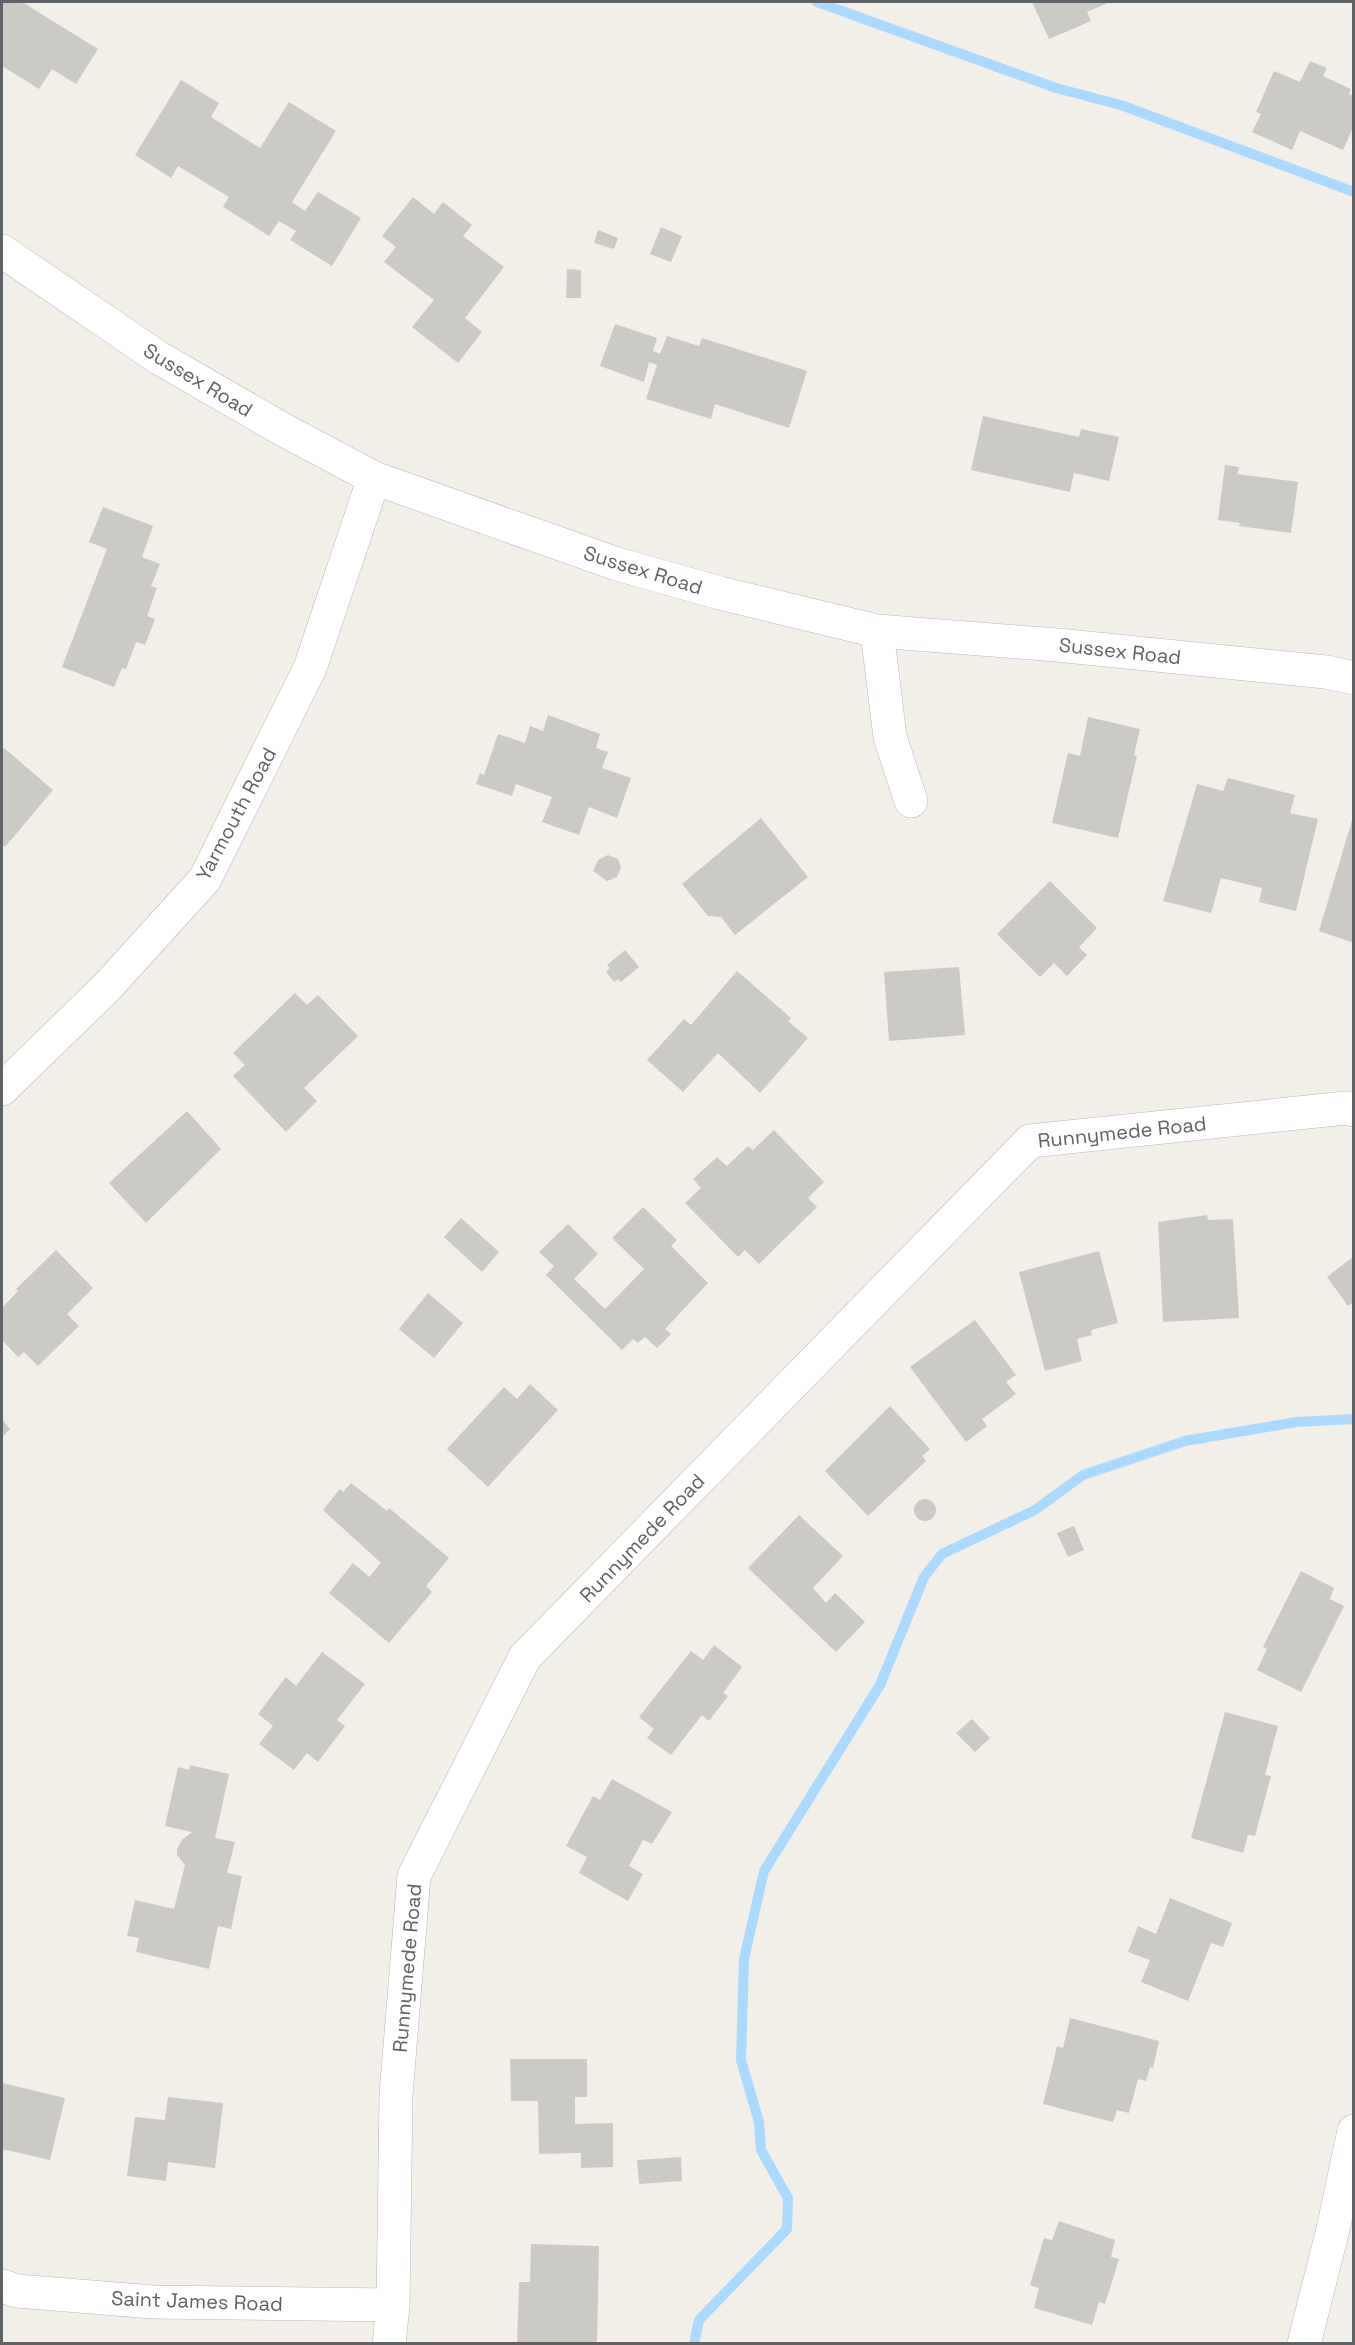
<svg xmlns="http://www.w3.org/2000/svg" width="1355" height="2345" font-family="'Space Grotesk',sans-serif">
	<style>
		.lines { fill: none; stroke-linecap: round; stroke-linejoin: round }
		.stream { stroke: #aadaff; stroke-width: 10 }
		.building { fill: #cccac5 }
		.street-casing { stroke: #b5b8bc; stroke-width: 34 }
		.secondary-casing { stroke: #b6babf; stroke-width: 34 }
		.street { stroke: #fff; stroke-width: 33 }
		.secondary { stroke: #fff; stroke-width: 33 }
		.labels { text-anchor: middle; stroke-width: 5; stroke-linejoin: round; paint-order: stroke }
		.street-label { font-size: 20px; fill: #5f6368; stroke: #fff }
	</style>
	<rect width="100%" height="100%" fill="#f1efe8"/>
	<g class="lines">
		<g class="stream">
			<path d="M817 2 1056 88 1121 105 1354 192"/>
			<path d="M694 2344 699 2320 787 2229 788 2198 761 2150 759 2122 741 2060 744 1959 764 1871 880 1685 924 1577 942 1554 1035 1510 1083 1475 1185 1441 1296 1422 1354 1419"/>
		</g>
	</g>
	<g class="building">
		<path d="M2 2H22L98 49 76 84 52 69 39 89 2 66Z"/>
		<path d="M1032 2H1110L1087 12 1091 21 1049 39Z"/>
		<path d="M1310 61 1327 68 1323 76 1351 89 1349 94 1354 96V125L1343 150 1300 131 1292 150 1252 132 1261 114 1256 112 1274 71 1300 82Z"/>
		<path d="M181 80 219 103 211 117 260 148 289 102 336 131 292 202 305 211 318 192 361 218 332 266 290 240 296 231 279 221 269 236 223 207 229 197 178 166 171 178 135 155Z"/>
		<path d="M413 197 434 214 443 202 472 225 463 236 504 267 465 318 482 332 458 363 412 327 434 300 384 262 396 247 382 236Z"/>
		<path d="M661 227 682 236 671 262 650 254Z"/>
		<path d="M598 230 618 238 614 249 594 243Z"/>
		<path d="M567 269 581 270V298H566Z"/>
		<path d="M615 324 657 338 653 351 660 354 667 336 699 346 702 338 807 371 789 428 715 404 711 419 646 399 657 365 649 362 644 382 600 366Z"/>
		<path d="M983 416 1079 437 1081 429 1119 437 1109 481 1074 473 1070 492 971 470Z"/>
		<path d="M1225 465 1239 467 1237 474 1298 482 1291 533 1239 526 1240 523 1218 520Z"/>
		<path d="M103 507 153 526 142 557 160 564 151 586 157 588 147 616 155 619 145 645 136 642 126 669 122 668 114 687 62 667 107 549 89 542Z"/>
		<path d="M548 715 600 734 596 748 608 752 602 768 631 778 617 818 589 807 579 835 542 822 552 797 516 784 512 796 476 784 480 773 484 775 498 734 525 743 530 726 543 731Z"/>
		<path d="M1088 717 1140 729 1134 755 1137 756 1118 838 1052 823 1068 753 1080 756Z"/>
		<path d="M4 748 53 790 5 847 2 844V752Z"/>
		<path d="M1228 778 1295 795 1290 813 1318 819 1296 911 1259 902 1262 888 1221 878 1211 913 1163 901 1197 784 1223 791Z"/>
		<path d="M1353 817H1354V943L1319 931Z"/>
		<path d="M761 818 808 877 735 935 721 917 708 916 682 884Z"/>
		<path d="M608 855 618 859 621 867 617 877 607 881 593 871 598 860Z"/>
		<path d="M1050 881 1097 928 1079 947 1087 955 1067 976 1054 963 1040 977 997 934Z"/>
		<path d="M625 950 639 967 621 982 618 979 614 982 606 972 610 968 607 965Z"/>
		<path d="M959 967 965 1035 889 1041 884 972Z"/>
		<path d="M737 971 791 1018 788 1021 808 1038 760 1093 718 1053 683 1092 647 1060 684 1019 691 1025Z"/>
		<path d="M295 993 307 1005 318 995 358 1036 304 1088 317 1101 286 1132 233 1076 245 1065 233 1053Z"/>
		<path d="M187 1111 221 1149 146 1223 109 1183Z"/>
		<path d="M774 1130 824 1182 808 1198 817 1207 759 1264 745 1250 738 1257 685 1203 701 1188 693 1179 717 1157 727 1166 748 1146 753 1150Z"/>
		<path d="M643 1207 677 1240 671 1246 708 1283 665 1329 671 1334 657 1348 645 1337 638 1343 633 1339 622 1350 546 1275 554 1266 539 1252 568 1224 598 1254 574 1279 605 1309 644 1269 612 1238Z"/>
		<path d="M1207 1215 1208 1220 1233 1219 1239 1318 1163 1322 1158 1222Z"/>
		<path d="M461 1218 499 1252 482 1272 444 1237Z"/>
		<path d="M56 1250 93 1288 67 1314 79 1326 38 1366 24 1352 18 1357 2 1340V1308L18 1291 16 1289Z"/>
		<path d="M1099 1251 1118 1323 1091 1330 1092 1335 1077 1339 1082 1361 1045 1371 1019 1272Z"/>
		<path d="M1354 1256V1302L1348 1306 1327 1277Z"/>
		<path d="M428 1293 463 1323 434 1358 399 1329Z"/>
		<path d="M975 1320 1016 1375 1006 1382 1016 1394 982 1419 987 1426 966 1442 910 1367Z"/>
		<path d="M530 1384 558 1410 488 1487 447 1449 504 1387 517 1399Z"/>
		<path d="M890 1406 930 1449 922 1456 926 1461 868 1516 825 1471Z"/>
		<path d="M2 1419 10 1429 2 1437Z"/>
		<path d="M351 1483 387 1511 389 1508 449 1558 426 1586 432 1592 389 1643 329 1593 353 1563 369 1577 381 1563 323 1510 340 1489 343 1492Z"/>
		<circle cx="925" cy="1510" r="11"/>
		<path d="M799 1515 843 1556 813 1588 826 1603 835 1593 865 1622 836 1652 748 1568Z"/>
		<path d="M1074 1526 1084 1550 1068 1557 1057 1533Z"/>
		<path d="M1301 1571 1334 1588 1330 1599 1344 1606 1301 1692 1257 1670 1267 1649 1263 1647Z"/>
		<path d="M714 1645 742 1667 723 1693 728 1696 709 1721 702 1715 671 1755 647 1738 654 1729 639 1717 691 1651 703 1660Z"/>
		<path d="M322 1652 365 1684 337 1720 345 1726 318 1762 307 1753 294 1770 259 1744 273 1726 258 1714 286 1677 296 1686Z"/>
		<path d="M1225 1712 1278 1726 1265 1775 1271 1776 1255 1836 1248 1835 1243 1853 1191 1838Z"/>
		<path d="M972 1719 990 1738 975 1752 956 1733Z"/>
		<path d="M190 1765 229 1774 215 1838 235 1842 227 1873 242 1876 231 1929 218 1926 209 1969 136 1952 139 1938 127 1936 135 1900 174 1909 185 1865 177 1855V1849L182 1840 192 1832 165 1826 178 1767 189 1770Z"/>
		<path d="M612 1779 672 1812 652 1844 643 1840 629 1866 643 1874 628 1901 579 1873 587 1857 566 1846 593 1796 600 1800Z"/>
		<path d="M1170 1898 1232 1923 1223 1947 1211 1943 1188 2001 1141 1982 1150 1960 1128 1952 1138 1926 1156 1934Z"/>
		<path d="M1070 2018 1159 2041 1153 2068 1150 2067 1146 2081 1138 2079 1129 2113 1117 2110 1113 2122 1043 2104 1057 2046 1063 2048Z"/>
		<path d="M510 2059H587V2097H575V2124L613 2123V2167L581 2168V2153L539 2154 538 2101H511Z"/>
		<path d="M2 2083 65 2098 50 2160 2 2149Z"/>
		<path d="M168 2097 223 2103 215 2168 168 2162 166 2181 127 2176 135 2117 165 2120Z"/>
		<path d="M681 2157 682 2181 639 2184 637 2160Z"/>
		<path d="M1059 2221 1115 2240 1111 2257 1119 2259 1105 2304 1099 2302 1092 2325 1034 2308 1039 2288 1030 2285 1044 2238 1052 2240Z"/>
		<path d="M531 2244 599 2246 597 2344H517L519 2282H530Z"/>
	</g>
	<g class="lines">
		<defs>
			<g id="street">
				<path d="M2 251 159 358 282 429 374 478 617 564 720 593 877 631 1057 645 1326 672 1354 678"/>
				<path d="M877 631 890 737 911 801"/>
				<path d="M2 1089 106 988 205 879 310 668 374 478"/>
				<path d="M2 2286 17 2291 153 2302 393 2305"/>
				<path d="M389 2344 393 2305 396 2095 414 1876 525 1657 1030 1141 1346 1108 1354 1110"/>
			</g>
			<path id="secondary" d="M1304 2344 1333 2229 1354 2131"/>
		</defs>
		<use href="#street" class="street-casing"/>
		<use href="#secondary" class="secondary-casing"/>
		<use href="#street" class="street"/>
		<use href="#secondary" class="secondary"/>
	</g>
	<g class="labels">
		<g class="street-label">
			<text transform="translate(198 380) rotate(31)" y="7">Sussex Road</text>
			<text transform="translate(643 570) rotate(17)" y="7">Sussex Road</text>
			<text transform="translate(1120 651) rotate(6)" y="7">Sussex Road</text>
			<text transform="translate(236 814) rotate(-62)" y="7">Yarmouth Road</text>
			<text transform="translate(1122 1132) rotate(-6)" y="7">Runnymede Road</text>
			<text transform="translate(642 1538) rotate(-46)" y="7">Runnymede Road</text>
			<text transform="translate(407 1968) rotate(-85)" y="7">Runnymede Road</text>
			<text transform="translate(197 2301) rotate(2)" y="7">Saint James Road</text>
		</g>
	</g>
	<rect width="1355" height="2345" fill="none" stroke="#5f6368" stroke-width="6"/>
</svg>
